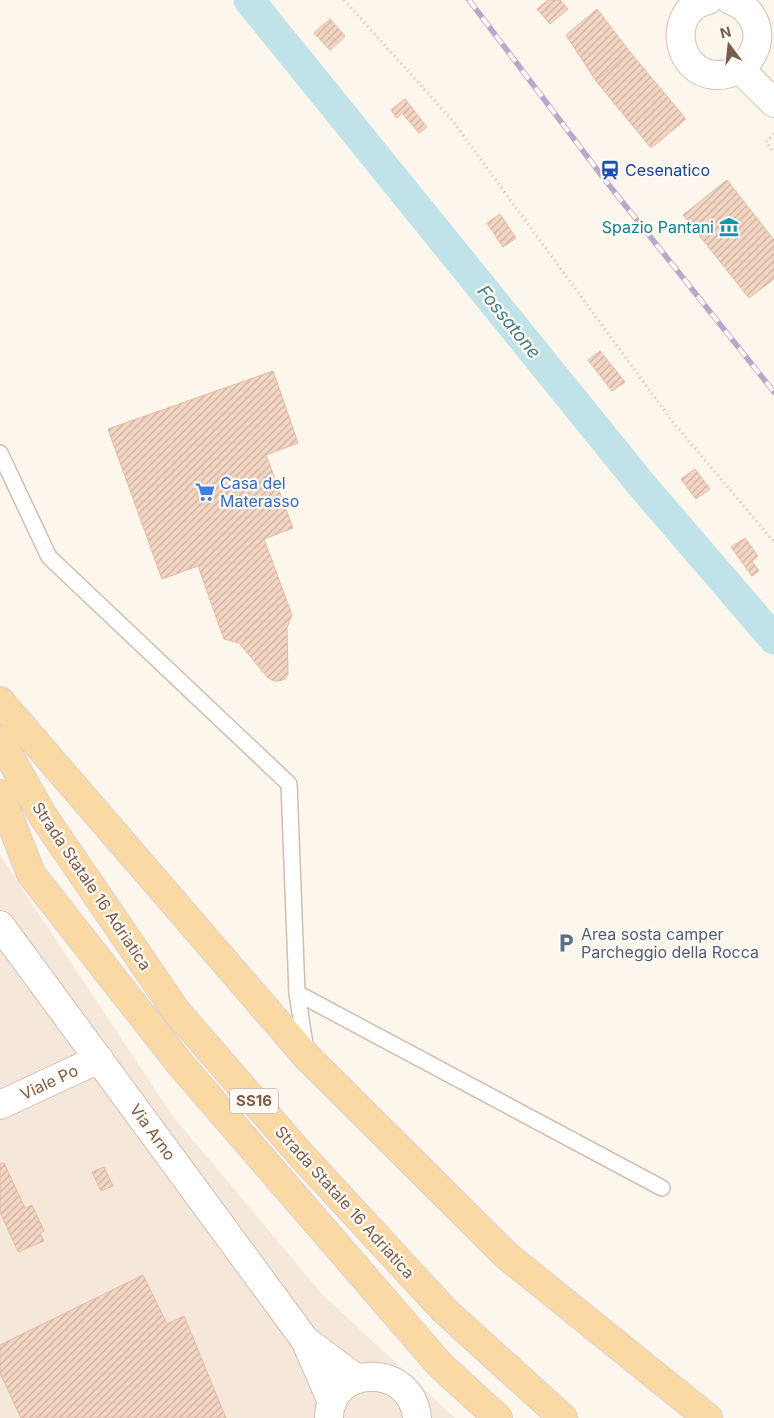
<svg xmlns="http://www.w3.org/2000/svg" width="774" height="1418" font-family="Inter,sans-serif">
	<style>
		.residential { fill: #f5e8da }
		.lines { fill: none; stroke-linecap: round; stroke-linejoin: round }
		.canal { stroke: #bfe3e8; stroke-width: 31 }
		.building { fill: url(#building-hatch); stroke: #e6bba3 }
		.lane-casing { stroke: #d1beb0; stroke-width: 18 }
		.street-casing { stroke: #d1beb0; stroke-width: 30 }
		.secondary-casing { stroke: #d6c0b0; stroke-width: 30 }
		.primary-casing { stroke: #dad1cd; stroke-width: 30 }
		.path { stroke: #d9b8a5; stroke-width: 3; stroke-dasharray: 1 4; stroke-linecap: butt }
		.lane { stroke: #fff; stroke-width: 15 }
		.street { stroke: #fff; stroke-width: 28 }
		.secondary { stroke: #fff; stroke-width: 28 }
		.primary { stroke: #fbd9a5; stroke-width: 28 }
		.rail-casing { stroke: #b9a8c9; stroke-width: 5.5 }
		.rail { stroke: #fffaf3; stroke-width: 4; stroke-dasharray: 11; stroke-linecap: butt }
		.labels { text-anchor: middle; stroke-width: 4.5; stroke-linejoin: round; paint-order: stroke }
		.shield { fill: #fffaf3; stroke: #a28b7f; stroke-width: 1 }
		.shield-label { font-size: 15px; font-weight: bold; fill: #7a5c4d }
		.transit-label { font-size: 16px; fill: #164399; stroke: #fffaf3; text-anchor: start }
		.culture-label { font-size: 16px; fill: #0d838f; stroke: #fffaf3; text-anchor: end }
		.shop-label { font-size: 16px; fill: #366cbe; stroke: #fffaf3; text-anchor: start }
		.street-label { font-size: 16px; fill: #7a5c4d; stroke: #fffaf3 }
		.service-label { font-size: 16px; fill: #4e5e75; stroke: #fffaf3; text-anchor: start }
		.water-label { font-size: 18px; font-style: italic; fill: #437c86; stroke: #fffaf3 }
	</style>
	<defs>
		<pattern id="building-hatch" width="6" height="6" patternUnits="userSpaceOnUse" patternTransform="scale(1.25)"><rect width="6" height="6" fill="#f3d5c3"/><path d="M-1 1l2-2M0 6l6-6M5 7l2-2" fill="none" stroke="#cab0a1"/></pattern>
	</defs>
	<rect width="100%" height="100%" fill="#fdf6ec"/>
	<path class="residential" d="M0 855 171 1114 322 1294 455 1418H0Z"/>
	<g class="lines">
		<path class="canal" d="M249 0 640 483 774 639"/>
	</g>
	<g class="building">
		<path d="M548 0H560L568 9 550 24 537 9Z"/>
		<path d="M597 9 630 52 596 81 566 35Z"/>
		<path d="M330 19 345 36 338 43 322 26Z"/>
		<path d="M322 26 338 43 330 50 314 33Z"/>
		<path d="M630 52 686 119 651 148 596 81Z"/>
		<path d="M405 99 427 127 419 133 402 113 397 118 391 110Z"/>
		<path d="M727 180 774 240V279L749 298 683 215Z"/>
		<path d="M500 214 516 238 503 247 487 223Z"/>
		<path d="M600 351 625 382 612 391 588 360Z"/>
		<path d="M273 371 298 443 266 455 293 528 264 539 292 615 287 627 288 675 285 679 279 681H274L268 678 239 643 224 639 198 566 162 579 108 429Z"/>
		<path d="M695 469 710 489 696 499 681 479Z"/>
		<path d="M745 538 758 556 752 561 759 571 752 576 731 547Z"/>
		<path d="M4 1163 25 1208 32 1205 44 1231 40 1233 44 1241 18 1252 0 1212V1164Z"/>
		<path d="M104 1167 113 1186 101 1191 92 1172Z"/>
		<path d="M143 1275 167 1324 184 1316 226 1418H21L0 1373V1345Z"/>
	</g>
	<g class="lines">
		<defs>
			<g id="lane">
				<path d="M0 453 49 557 289 784 297 993 306 1051"/>
				<path d="M297 993 662 1188"/>
			</g>
			<g id="street">
				<path d="M0 925 305 1340"/>
				<path d="M0 1105 99 1059"/>
				<path d="M332 1402 305 1340 357 1379"/>
				<path d="M329 1418C329 1364 412 1362 417 1418"/>
			</g>
			<g id="secondary">
				<path d="M708 0C667 9 674 73 716 75 748 76 770 39 749 13 745 7 737 3 730 0"/>
				<path d="M740 69 774 103"/>
			</g>
			<g id="primary">
				<path d="M0 701 307 1057 507 1256 708 1418"/>
				<path d="M0 740 43 816 176 1011 301 1155 444 1310 563 1418"/>
				<path d="M0 794 31 874 181 1065 440 1365 498 1418"/>
			</g>
		</defs>
		<use href="#lane" class="lane-casing"/>
		<use href="#street" class="street-casing"/>
		<use href="#secondary" class="secondary-casing"/>
		<use href="#primary" class="primary-casing"/>
		<g class="path">
			<path d="M344 0 452 120 672 421 774 542"/>
			<path d="M774 134 766 142 774 153"/>
		</g>
		<use href="#lane" class="lane"/>
		<use href="#street" class="street"/>
		<use href="#secondary" class="secondary"/>
		<use href="#primary" class="primary"/>
		<defs>
			<path id="rail" d="M469 0 605 180 774 392"/>
		</defs>
		<use href="#rail" class="rail-casing"/>
		<use href="#rail" class="rail"/>
	</g>
	<defs>
		<symbol id="station-bare" viewBox="-9 -9 18 18"><path d="M-3-6H3Q5-6 5-4V2Q5 4 3 4L4.5 6H3L1.5 4h-3L-3 6H-4.5L-3 4Q-5 4-5 2V-4Q-5-6-3-6ZM-3.5-4v3h7v-3ZM-3.5 1v1.5H-2V1ZM2 1v1.5H3.5V1Z" fill="#1a4fb4" stroke="#fffaf3" stroke-width="2.5" paint-order="stroke"/></symbol>
		<symbol id="museum-bare" viewBox="-9 -9 18 18"><path d="M0-6L6-3V-2H-6V-3ZM-5-1h2V3h-2ZM-1-1h2V3h-2ZM3-1h2V3H3ZM-6 4H6V6H-6Z" fill="#0f9aa8" stroke="#fffaf3" stroke-width="2.5" paint-order="stroke"/></symbol>
		<symbol id="supermarket-bare" viewBox="-9 -9 18 18"><path d="M-6-5.5h2.5l.6 2H6L4.5 2H-2.5L-4.4-4H-6ZM-1.5 3.2a1.3 1.3 0 1 0 .1 0ZM3 3.2a1.3 1.3 0 1 0 .1 0Z" fill="#3f7fe0" stroke="#fffaf3" stroke-width="2.5" paint-order="stroke"/></symbol>
		<symbol id="parking-bare" viewBox="-9 -9 18 18"><path d="M-3.5-5.5H1a3.5 3.5 0 0 1 0 7H-1V5.5H-3.5ZM-1-3.4V-.6H.8a1.4 1.4 0 0 0 0-2.8Z" fill="#5c6f8a" stroke="#fffaf3" stroke-width="2.5" paint-order="stroke"/></symbol>
	</defs>
	<g fill-rule="evenodd">
		<use href="#station-bare" x="596" y="156" width="28" height="28"/>
		<use href="#museum-bare" x="715" y="213" width="28" height="28"/>
		<use href="#supermarket-bare" x="191" y="478" width="28" height="28"/>
		<use href="#parking-bare" x="552" y="929" width="28" height="28"/>
	</g>
	<g class="labels">
		<rect class="shield" x="230" y="1088.5" width="48" height="25" rx="4"/>
		<g class="shield-label">
			<text x="254" y="1106">SS16</text>
		</g>
		<g class="transit-label">
			<text x="625" y="176">Cesenatico</text>
		</g>
		<g class="culture-label">
			<text x="714" y="233">Spazio Pantani</text>
		</g>
		<g class="shop-label">
			<text x="220" y="489">Casa del<tspan x="220" dy="18">Materasso</tspan></text>
		</g>
		<g class="street-label">
			<text transform="translate(92 886) rotate(56)" y="6">Strada Statale 16 Adriatica</text>
			<text transform="translate(49 1082) rotate(-25)" y="6">Viale Po</text>
			<text transform="translate(153 1132) rotate(54)" y="6">Via Arno</text>
			<text transform="translate(345 1202) rotate(48)" y="6">Strada Statale 16 Adriatica</text>
		</g>
		<g class="service-label">
			<text x="581" y="940">Area sosta camper<tspan x="581" dy="18">Parcheggio della Rocca</tspan></text>
		</g>
		<g class="water-label">
			<text transform="translate(509 322) rotate(51)" y="6">Fossatone</text>
		</g>
	</g>
	<g transform="translate(729 45) rotate(345)" stroke="#fffaf3" stroke-width="4" paint-order="stroke">
	<path d="M0-4L9 19L0 12L-9 19Z" fill="#7a5c4d"/>
	<text y="-8" font-size="14" font-weight="bold" text-anchor="middle" fill="#7a5c4d">N</text>
	</g>
</svg>
